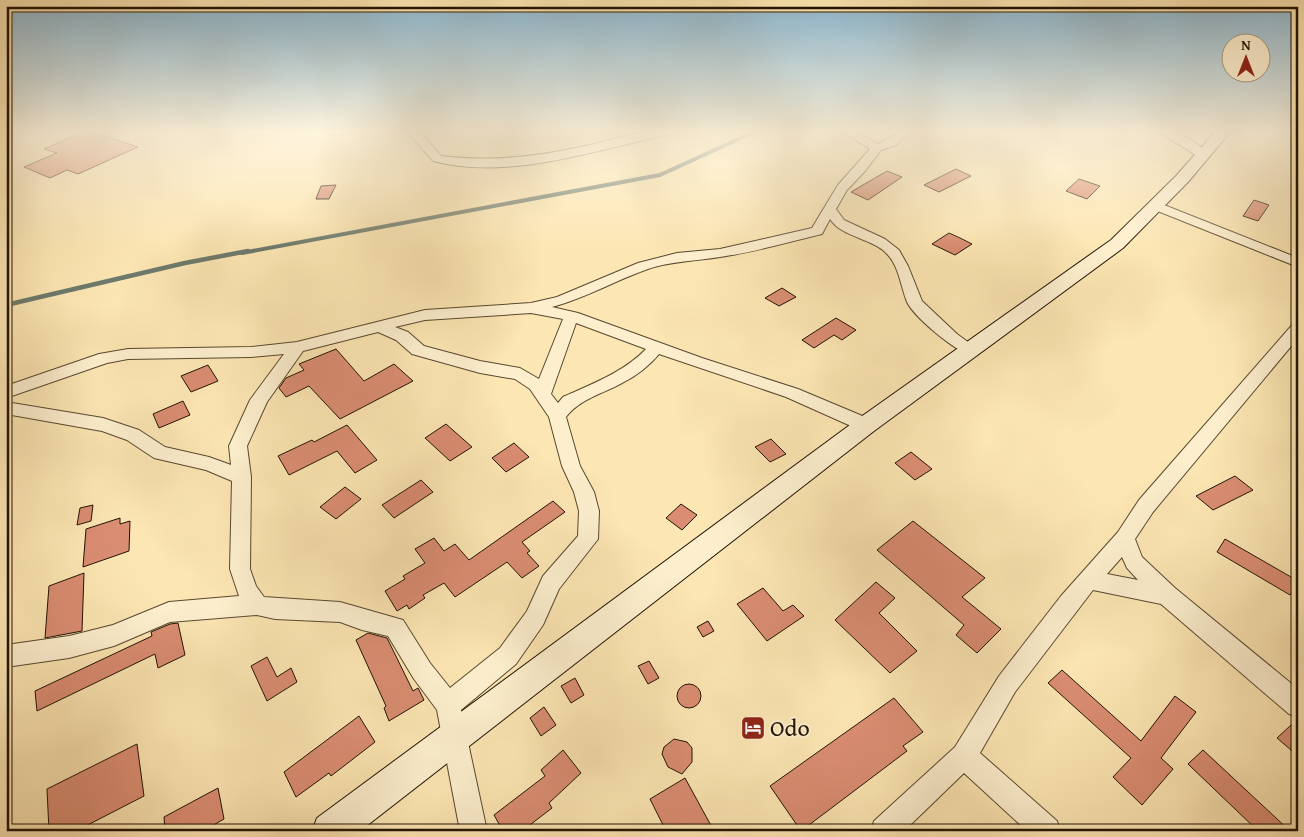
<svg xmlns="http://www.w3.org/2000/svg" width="1304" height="837" font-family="'Gentium Book Plus',serif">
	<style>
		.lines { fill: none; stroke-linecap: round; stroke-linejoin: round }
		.stream-far1 { stroke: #6d7a6c; stroke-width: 4 }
		.stream { stroke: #6d7a6c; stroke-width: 4.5 }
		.building { fill: #da8d72; stroke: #211303 }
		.street-casing { stroke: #58482f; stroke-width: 2 }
		.secondary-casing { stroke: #211303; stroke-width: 2 }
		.street { fill: #fdefce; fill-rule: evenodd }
		.secondary { fill: #fdefce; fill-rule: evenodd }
		.labels { text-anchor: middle; stroke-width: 4; stroke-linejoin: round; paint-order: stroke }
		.near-poi-label { font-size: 24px; fill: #211303; stroke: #fdefce; text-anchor: start }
	</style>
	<rect width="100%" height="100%" fill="#fce6b3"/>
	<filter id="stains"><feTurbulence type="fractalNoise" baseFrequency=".004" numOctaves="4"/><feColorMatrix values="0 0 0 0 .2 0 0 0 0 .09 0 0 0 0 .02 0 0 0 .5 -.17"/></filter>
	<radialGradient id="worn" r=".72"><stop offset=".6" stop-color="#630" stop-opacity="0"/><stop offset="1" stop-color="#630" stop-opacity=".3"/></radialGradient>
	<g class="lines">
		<path class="stream-far1" d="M242 253 660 175 756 131"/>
		<path class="stream" d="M6 305 185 263 248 251"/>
	</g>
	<g class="building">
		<path d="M85 131H91L138 147 78 174 67 170 50 178 24 167 57 153 44 149Z"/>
		<path d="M956 169 971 176 939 192 924 185Z"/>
		<path d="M887 171 902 177 868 200 851 192Z"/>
		<path d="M1079 179 1100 186 1087 199 1066 191Z"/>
		<path d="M336 185 329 199H316L321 186Z"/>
		<path d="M1254 200 1269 205 1258 221 1243 216Z"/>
		<path d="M949 233 958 237 972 244 955 255 932 244Z"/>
		<path d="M782 288 796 297 779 306 765 298Z"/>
		<path d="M836 318 856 330 842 340 834 335 814 348 802 340Z"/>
		<path d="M336 349 364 381 394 364 413 381 340 419 309 386 286 397 279 388 286 378 304 370 299 364Z"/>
		<path d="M208 365 218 381 191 392 181 376Z"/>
		<path d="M183 401 190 415 159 428 153 414Z"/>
		<path d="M446 424 472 447 450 461 425 438Z"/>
		<path d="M347 425 377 460 355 473 337 451 289 475 278 456 312 440 314 442Z"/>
		<path d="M771 439 786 454 770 462 755 447Z"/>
		<path d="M514 443 529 457 506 472 492 458Z"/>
		<path d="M911 452 932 469 915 480 895 463Z"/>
		<path d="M1235 476 1253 490 1213 510 1196 496Z"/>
		<path d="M421 480 433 492 394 518 382 505Z"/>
		<path d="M345 487 361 499 336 519 320 507Z"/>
		<path d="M553 501 565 512 522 542 530 551 527 553 539 566 522 578 507 562 455 597 444 583 423 595 425 598 409 609 407 605 397 611 385 591 405 579 403 576 425 563 415 549 434 538 444 551 455 544 469 560Z"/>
		<path d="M681 504 697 515 682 530 666 518Z"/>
		<path d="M93 505 91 521 77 525 80 508Z"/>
		<path d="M120 518V524L130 521 129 551 83 567 86 529Z"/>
		<path d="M913 521 985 578 962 597 1001 629 977 653 956 635 964 625 877 550Z"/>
		<path d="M1225 539 1298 581 1290 595 1217 552Z"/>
		<path d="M84 573 82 631 45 638 49 586Z"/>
		<path d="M876 582 895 598 879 613 917 651 890 673 835 620Z"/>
		<path d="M763 588 783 611 793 605 804 616 767 641 737 604Z"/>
		<path d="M708 621 714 631 703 637 697 627Z"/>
		<path d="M178 623 185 655 158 668 155 654 37 711 35 691 152 636 151 632 170 624Z"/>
		<path d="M368 633 387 638 413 691 418 688 424 700 389 721 384 708 386 706 356 640Z"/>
		<path d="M267 657 277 677 291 668 297 682 267 701 251 666Z"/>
		<path d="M649 661 659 678 648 684 638 666Z"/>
		<path d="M1062 670 1141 741 1175 696 1196 712 1161 758 1173 769 1142 805 1113 777 1131 758 1048 683Z"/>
		<path d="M575 678 584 695 571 703 561 686Z"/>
		<circle cx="689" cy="696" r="12"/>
		<path d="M894 698 923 732 903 746 907 751 801 831 770 786Z"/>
		<path d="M544 707 556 725 541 736 530 718Z"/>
		<path d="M359 716 375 742 331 776 329 773 296 797 284 772Z"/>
		<path d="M1291 725 1298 730V756L1277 738Z"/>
		<path d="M674 739 687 742 692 748V762L682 774 668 767 662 754 664 747Z"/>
		<path d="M137 744 144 796 76 831H49L47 789Z"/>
		<path d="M563 750 581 773 549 803 552 808 522 831H503L494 815 545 776 541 770Z"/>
		<path d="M1203 750 1290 831H1258L1188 764Z"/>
		<path d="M685 778 714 831H666L650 799Z"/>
		<path d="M218 788 224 819 203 831H165L164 817Z"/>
	</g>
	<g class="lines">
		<defs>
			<g id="street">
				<path d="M409 131H419L441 156C490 162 537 157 585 146 614 140 646 128 675 131L670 134C595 150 510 181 433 161 427 153 410 137 409 131Z"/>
				<path d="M842 131H854L878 144 896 135 893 131H904L907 135 896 145 881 150 865 171 847 190 836 209 844 220 885 239 899 250 908 266 922 301 957 334 979 350 977 354 971 355C955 351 914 317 907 302 901 287 899 267 888 255 874 238 842 238 830 219L822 234C788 242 755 252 720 257 696 261 672 261 648 269 616 280 586 298 552 307L578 313 702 358 798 389 872 420 875 425 872 430 866 432 860 430 786 397 659 354C649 366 636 376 622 383 602 394 580 399 566 417L580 466 594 492 599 511 598 539 559 589 543 625 516 664 461 710 487 831H460L437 710 414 679 388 636 362 630 340 622 275 619 257 615 170 622 114 646 69 658 6 667V645L69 636 113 625 169 602 239 596 230 569 232 481 206 470 154 458 127 440 102 431 6 414V402L103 418 139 430 165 447 209 457 231 465 229 446 250 400 284 354 251 357 128 359 107 363 6 398V386L99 354 128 349 251 347 297 342 425 310 531 303 557 297 638 263 677 253 720 249 812 228 838 185 870 149ZM531 313 563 319 539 379 520 368 480 361 424 346 408 332 395 327 425 320ZM576 323 646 349C624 372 592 384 563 397L558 403 551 394ZM378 332 396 340 412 354 480 373 515 379 530 389 549 417 562 466 574 492 579 511 578 536 543 576 527 611 500 648 450 688 430 663 403 620 340 602 264 597 256 586 250 569 251 477 247 446 267 402 303 351Z"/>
				<path d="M1157 131C1175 129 1197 141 1209 155L1207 157H1199Z"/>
				<path d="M1154 201 1298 258V267L1150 208 1148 205Z"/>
				<path d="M1298 323V338L1153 512 1135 539 1142 557 1175 588 1298 689V717L1289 714 1161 604 1093 590 1015 692 980 753 1057 821 1060 831H1027L964 773 904 831H871L874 821 955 747 999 676 1061 596 1118 532 1139 500 1293 324ZM1122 557 1127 568 1138 580 1107 574Z"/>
			</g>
			<path id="secondary" d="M1216 131H1231L1188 182 1123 248 874 431 360 831H312L317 818 858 419 1111 240 1176 176Z"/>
		</defs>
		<use href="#street" class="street-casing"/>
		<use href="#secondary" class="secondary-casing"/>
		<use href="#street" class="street"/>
		<use href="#secondary" class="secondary"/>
	</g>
	<linearGradient id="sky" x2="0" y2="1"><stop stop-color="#8bb8d2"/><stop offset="0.53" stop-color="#fef4dd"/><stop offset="1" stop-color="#fef4dd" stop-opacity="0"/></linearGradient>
	<rect width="1304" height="248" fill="url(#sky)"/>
	<defs>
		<symbol id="hotel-square" viewBox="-11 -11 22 22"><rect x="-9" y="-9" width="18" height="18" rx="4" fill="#8f2418" stroke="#fdefce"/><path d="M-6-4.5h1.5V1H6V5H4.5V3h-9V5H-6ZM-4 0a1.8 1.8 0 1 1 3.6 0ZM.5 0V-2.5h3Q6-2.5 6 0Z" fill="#fff"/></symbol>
	</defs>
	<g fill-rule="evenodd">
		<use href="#hotel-square" x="739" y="714" width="28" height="28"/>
	</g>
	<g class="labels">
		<g class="near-poi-label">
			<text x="770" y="736">Odo</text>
		</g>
	</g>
	<rect width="1304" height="837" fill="none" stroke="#fce6b3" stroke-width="25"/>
	<rect x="8" y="8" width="1289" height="822" fill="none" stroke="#211303" stroke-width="2.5"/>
	<rect x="12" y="12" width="1279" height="812" fill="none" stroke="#211303"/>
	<g transform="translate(1246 58)"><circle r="24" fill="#fdefce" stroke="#a5977d"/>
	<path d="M0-4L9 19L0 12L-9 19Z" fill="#8f2418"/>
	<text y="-8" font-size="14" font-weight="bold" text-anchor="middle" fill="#211303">N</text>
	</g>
	<rect width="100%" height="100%" filter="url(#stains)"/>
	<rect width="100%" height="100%" fill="url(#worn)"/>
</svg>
